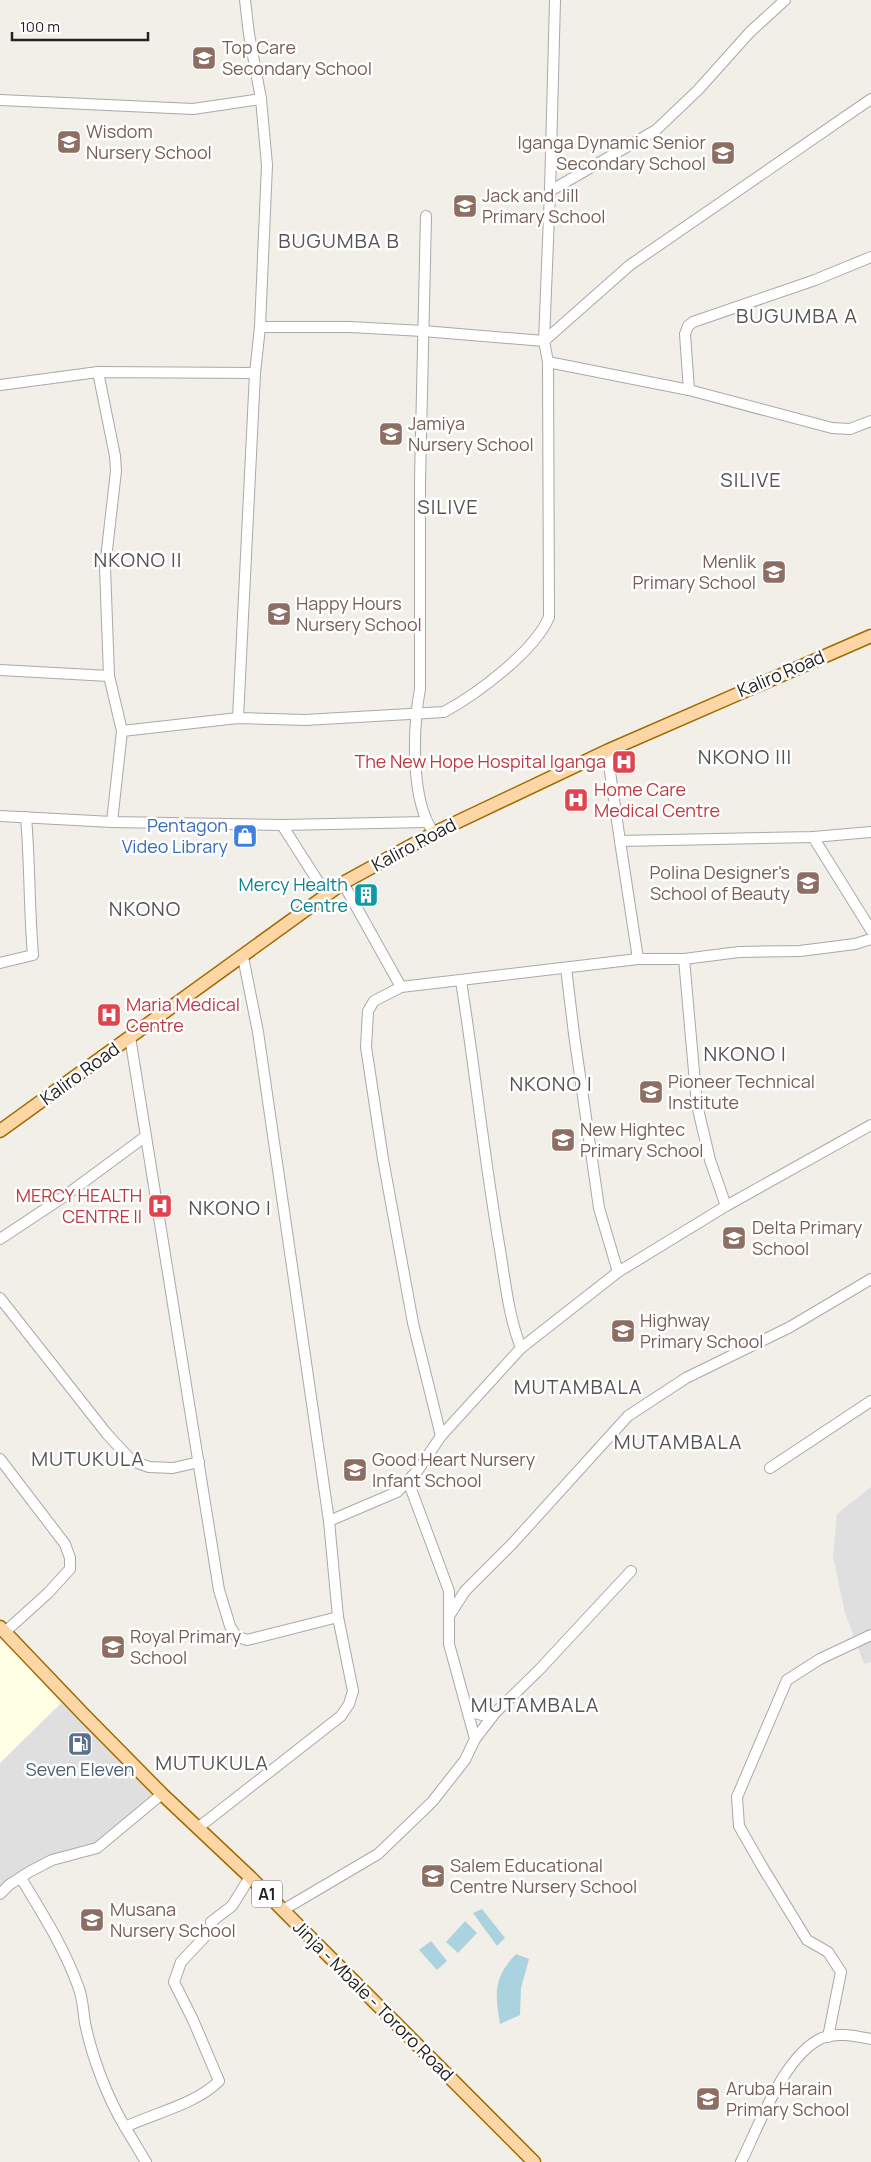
<svg xmlns="http://www.w3.org/2000/svg" width="871" height="2162" font-family="Manrope,sans-serif">
	<style>
		.residential { fill: #e0dfdf }
		.education { fill: #ffffe5 }
		.water { fill: #aad3df }
		.lines { fill: none; stroke-linecap: round; stroke-linejoin: round }
		.minor-casing { stroke: #a9a9a9; stroke-width: 12 }
		.major-casing { stroke: #a06b00; stroke-width: 15 }
		.minor { stroke: #fff; stroke-width: 10 }
		.major { stroke: #fcd6a4; stroke-width: 12 }
		.labels { text-anchor: middle; stroke-width: 5; stroke-linejoin: round; paint-order: stroke }
		.shield { fill: #fff; stroke: #646464; stroke-width: 1 }
		.shield-label { font-size: 16px; font-weight: bold; fill: #222 }
		.education-label { font-size: 18px; fill: #785e54; stroke: #fff; text-anchor: start }
		.street-label { font-size: 18px; fill: #222; stroke: #fff }
		.health-label { font-size: 18px; fill: #be3a42; stroke: #fff; text-anchor: end }
		.shop-label { font-size: 18px; fill: #366cbe; stroke: #fff; text-anchor: end }
		.culture-label { font-size: 18px; fill: #0d838f; stroke: #fff; text-anchor: end }
		.service-label { font-size: 18px; fill: #4e5e75; stroke: #fff }
		.quarter-label { font-size: 20px; letter-spacing: 1px; fill: #555; stroke: #fff }
	</style>
	<rect width="100%" height="100%" fill="#f2efe9"/>
	<g class="residential">
		<path d="M871 1487V1662L864 1664 845 1613 833 1556 837 1514Z"/>
		<path d="M61 1703 155 1794 97 1844 75 1849 0 1891V1763Z"/>
	</g>
	<path class="education" d="M0 1637 61 1703 0 1763Z"/>
	<g class="water">
		<path d="M482 1909 505 1938 497 1946 473 1913Z"/>
		<path d="M465 1921 477 1933 458 1953 446 1942Z"/>
		<path d="M431 1941 447 1961 437 1970 419 1950Z"/>
		<path d="M516 1954 529 1959 521 1988 520 2015 500 2024C495 1993 493 1978 516 1954Z"/>
	</g>
	<g class="lines">
		<defs>
			<g id="minor">
				<path d="M245 0 249 34 261 99 267 165 260 327"/>
				<path d="M0 100 193 109 261 99"/>
				<path d="M550 191 555 0"/>
				<path d="M426 216 420 480V689C413 727 410 801 434 833"/>
				<path d="M548 362 689 390 832 428 850 429 871 421"/>
				<path d="M98 372 115 456 116 471 105 567 109 676 122 731 112 822"/>
				<path d="M0 385 98 372 255 373"/>
				<path d="M689 390 685 334 688 326 693 322 815 280 871 257"/>
				<path d="M0 670 109 676"/>
				<path d="M238 718 255 373 260 327H350L423 331 544 341 630 265 871 99"/>
				<path d="M122 731 238 718 305 720 444 712C477 694 535 651 549 617L548 362 544 341 550 191 656 130 698 90 750 32 785 0"/>
				<path d="M607 751 620 841 813 837 871 832"/>
				<path d="M0 816 112 822 282 825 426 822"/>
				<path d="M282 825 326 894"/>
				<path d="M813 837 871 930"/>
				<path d="M620 841 638 959"/>
				<path d="M343 883 401 987"/>
				<path d="M684 959 697 1105 710 1160 726 1206"/>
				<path d="M0 963 33 955C29 909 30 863 26 817"/>
				<path d="M566 968 574 1034 599 1208 618 1272"/>
				<path d="M461 981C475 1069 484 1157 499 1244 505 1279 508 1315 521 1348"/>
				<path d="M130 1037 219 1590 230 1626 236 1636 247 1640 338 1617"/>
				<path d="M0 1239 62 1198 146 1136"/>
				<path d="M0 1298 107 1434 132 1461 149 1467 173 1468 199 1462"/>
				<path d="M441 1436 413 1323 383 1159 366 1047 368 1011 374 1001 401 987 638 959H684L739 952 800 951 855 944 871 939"/>
				<path d="M0 1459 65 1544 70 1558V1569L48 1593 5 1632"/>
				<path d="M770 1468 871 1401"/>
				<path d="M408 1481 449 1591V1616"/>
				<path d="M329 1521 397 1492 418 1470 441 1436 521 1348 618 1272 726 1206 871 1125"/>
				<path d="M467 1708 478 1714 492 1717"/>
				<path d="M475 1739 495 1713 539 1670 631 1571"/>
				<path d="M199 1827 341 1716 349 1704 353 1691 338 1617 329 1521 258 1032 243 957"/>
				<path d="M21 1878C42 1913 64 1947 78 1986 83 1998 83 2011 85 2023 92 2057 107 2097 125 2127 155 2113 196 2104 219 2081L193 2020 174 1982 181 1962 213 1928 211 1922 232 1906 250 1877"/>
				<path d="M0 1894 9 1885 29 1872 52 1860 97 1848 162 1794"/>
				<path d="M283 1910 378 1854 432 1802 465 1760 475 1739 449 1644V1616L465 1591 512 1544 628 1416 686 1378 790 1327 871 1279"/>
				<path d="M828 2037 841 1972 828 1952 807 1940 763 1868 739 1826 737 1797 787 1680 820 1659 871 1635"/>
				<path d="M125 2127 146 2162"/>
				<path d="M741 2162C759 2126 784 2055 822 2038 837 2032 855 2036 871 2039"/>
			</g>
			<g id="major">
				<path d="M0 1131 343 883 434 833 607 751 871 636"/>
				<path d="M0 1627 85 1716 162 1794 250 1877 534 2162"/>
			</g>
		</defs>
		<use href="#minor" class="minor-casing"/>
		<use href="#major" class="major-casing"/>
		<use href="#minor" class="minor"/>
		<use href="#major" class="major"/>
	</g>
	<defs>
		<symbol id="school-square" viewBox="-11 -11 22 22"><rect x="-9" y="-9" width="18" height="18" rx="4" fill="#8d6e63" stroke="#fff"/><path d="M0-5L7-2L0 1L-7-2ZM-4 1L0 2.5L4 1V4Q0 6-4 4Z" fill="#fff"/></symbol>
		<symbol id="hospital-square" viewBox="-11 -11 22 22"><rect x="-9" y="-9" width="18" height="18" rx="4" fill="#e0444e" stroke="#fff"/><path d="M-5-5h3v3.5h4V-5h3V5h-3V1.5h-4V5h-3Z" fill="#fff"/></symbol>
		<symbol id="shop-square" viewBox="-11 -11 22 22"><rect x="-9" y="-9" width="18" height="18" rx="4" fill="#3f7fe0" stroke="#fff"/><path d="M-5-2.5h2.3a2.7 3.5 0 0 1 5.4 0H5L5.5 6h-11ZM-1.5-2.5h3a1.5 2.3 0 0 0-3 0Z" fill="#fff"/></symbol>
		<symbol id="building-square" viewBox="-11 -11 22 22"><rect x="-9" y="-9" width="18" height="18" rx="4" fill="#0f9aa8" stroke="#fff"/><path d="M-4-6H4V6H1V3H-1V6H-4ZM-2.5-4.3h1.7v1.8h-1.7ZM.8-4.3h1.7v1.8H.8ZM-2.5-1h1.7V.8h-1.7ZM.8-1h1.7V.8H.8Z" fill="#fff"/></symbol>
		<symbol id="fuel-square" viewBox="-11 -11 22 22"><rect x="-9" y="-9" width="18" height="18" rx="4" fill="#5c6f8a" stroke="#fff"/><path d="M-5.5-6h7V0h2V4h1.3V-2.5L3-4.5l.8-.8L6-3V5H2.5V1h-1V6h-7ZM-4.2-4.7v3.2H.2V-4.7Z" fill="#fff"/></symbol>
	</defs>
	<g fill-rule="evenodd">
		<use href="#school-square" x="190" y="44" width="28" height="28"/>
		<use href="#school-square" x="55" y="128" width="28" height="28"/>
		<use href="#school-square" x="709" y="139" width="28" height="28"/>
		<use href="#school-square" x="451" y="192" width="28" height="28"/>
		<use href="#school-square" x="377" y="420" width="28" height="28"/>
		<use href="#school-square" x="760" y="558" width="28" height="28"/>
		<use href="#school-square" x="265" y="600" width="28" height="28"/>
		<use href="#hospital-square" x="610" y="748" width="28" height="28"/>
		<use href="#hospital-square" x="562" y="786" width="28" height="28"/>
		<use href="#shop-square" x="231" y="822" width="28" height="28"/>
		<use href="#school-square" x="794" y="869" width="28" height="28"/>
		<use href="#building-square" x="352" y="881" width="28" height="28"/>
		<use href="#hospital-square" x="95" y="1001" width="28" height="28"/>
		<use href="#school-square" x="637" y="1078" width="28" height="28"/>
		<use href="#school-square" x="549" y="1126" width="28" height="28"/>
		<use href="#hospital-square" x="146" y="1192" width="28" height="28"/>
		<use href="#school-square" x="720" y="1224" width="28" height="28"/>
		<use href="#school-square" x="609" y="1317" width="28" height="28"/>
		<use href="#school-square" x="341" y="1456" width="28" height="28"/>
		<use href="#school-square" x="99" y="1633" width="28" height="28"/>
		<use href="#fuel-square" x="66" y="1730" width="28" height="28"/>
		<use href="#school-square" x="419" y="1862" width="28" height="28"/>
		<use href="#school-square" x="78" y="1906" width="28" height="28"/>
		<use href="#school-square" x="694" y="2085" width="28" height="28"/>
	</g>
	<g class="labels">
		<rect class="shield" x="252" y="1880.5" width="30" height="27" rx="4"/>
		<g class="shield-label">
			<text x="267" y="1900">A1</text>
		</g>
		<g class="education-label">
			<text x="222" y="54">Top Care<tspan x="222" dy="21">Secondary School</tspan></text>
			<text x="86" y="138">Wisdom<tspan x="86" dy="21">Nursery School</tspan></text>
			<text x="706" y="149" text-anchor="end">Iganga Dynamic Senior<tspan x="706" dy="21">Secondary School</tspan></text>
			<text x="482" y="202">Jack and Jill<tspan x="482" dy="21">Primary School</tspan></text>
			<text x="408" y="430">Jamiya<tspan x="408" dy="21">Nursery School</tspan></text>
			<text x="756" y="568" text-anchor="end">Menlik<tspan x="756" dy="21">Primary School</tspan></text>
			<text x="296" y="610">Happy Hours<tspan x="296" dy="21">Nursery School</tspan></text>
			<text x="790" y="879" text-anchor="end">Polina Designer's<tspan x="790" dy="21">School of Beauty</tspan></text>
			<text x="668" y="1088">Pioneer Technical<tspan x="668" dy="21">Institute</tspan></text>
			<text x="580" y="1136">New Hightec<tspan x="580" dy="21">Primary School</tspan></text>
			<text x="752" y="1234">Delta Primary<tspan x="752" dy="21">School</tspan></text>
			<text x="640" y="1327">Highway<tspan x="640" dy="21">Primary School</tspan></text>
			<text x="372" y="1466">Good Heart Nursery<tspan x="372" dy="21">Infant School</tspan></text>
			<text x="130" y="1643">Royal Primary<tspan x="130" dy="21">School</tspan></text>
			<text x="450" y="1872">Salem Educational<tspan x="450" dy="21">Centre Nursery School</tspan></text>
			<text x="110" y="1916">Musana<tspan x="110" dy="21">Nursery School</tspan></text>
			<text x="726" y="2095">Aruba Harain<tspan x="726" dy="21">Primary School</tspan></text>
		</g>
		<g class="street-label">
			<text transform="translate(781 674) rotate(-23)" y="6">Kaliro Road</text>
			<text transform="translate(414 845) rotate(-28)" y="6">Kaliro Road</text>
			<text transform="translate(80 1074) rotate(-36)" y="6">Kaliro Road</text>
			<text transform="translate(373 2001) rotate(45)" y="6">Jinja - Mbale - Tororo Road</text>
		</g>
		<g class="health-label">
			<text x="606" y="768">The New Hope Hospital Iganga</text>
			<text x="594" y="796" text-anchor="start">Home Care<tspan x="594" dy="21">Medical Centre</tspan></text>
			<text x="126" y="1011" text-anchor="start">Maria Medical<tspan x="126" dy="21">Centre</tspan></text>
			<text x="142" y="1202">MERCY HEALTH<tspan x="142" dy="21">CENTRE II</tspan></text>
		</g>
		<g class="shop-label">
			<text x="228" y="832">Pentagon<tspan x="228" dy="21">Video Library</tspan></text>
		</g>
		<g class="culture-label">
			<text x="348" y="891">Mercy Health<tspan x="348" dy="21">Centre</tspan></text>
		</g>
		<g class="service-label">
			<text x="80" y="1776">Seven Eleven</text>
		</g>
		<g class="quarter-label">
			<text x="339" y="248">BUGUMBA B</text>
			<text x="797" y="323">BUGUMBA A</text>
			<text x="751" y="487">SILIVE</text>
			<text x="448" y="514">SILIVE</text>
			<text x="138" y="567">NKONO II</text>
			<text x="745" y="764">NKONO III</text>
			<text x="145" y="916">NKONO</text>
			<text x="745" y="1061">NKONO I</text>
			<text x="551" y="1091">NKONO I</text>
			<text x="230" y="1215">NKONO I</text>
			<text x="578" y="1394">MUTAMBALA</text>
			<text x="678" y="1449">MUTAMBALA</text>
			<text x="88" y="1466">MUTUKULA</text>
			<text x="535" y="1712">MUTAMBALA</text>
			<text x="212" y="1770">MUTUKULA</text>
		</g>
	</g>
	<path d="M12 32v8h136v-8" fill="none" stroke="#222222" stroke-width="2.5"/>
	<text x="20" y="32" font-size="15" fill="#222222" stroke="#ffffff" stroke-width="4" paint-order="stroke">100 m</text>
</svg>
